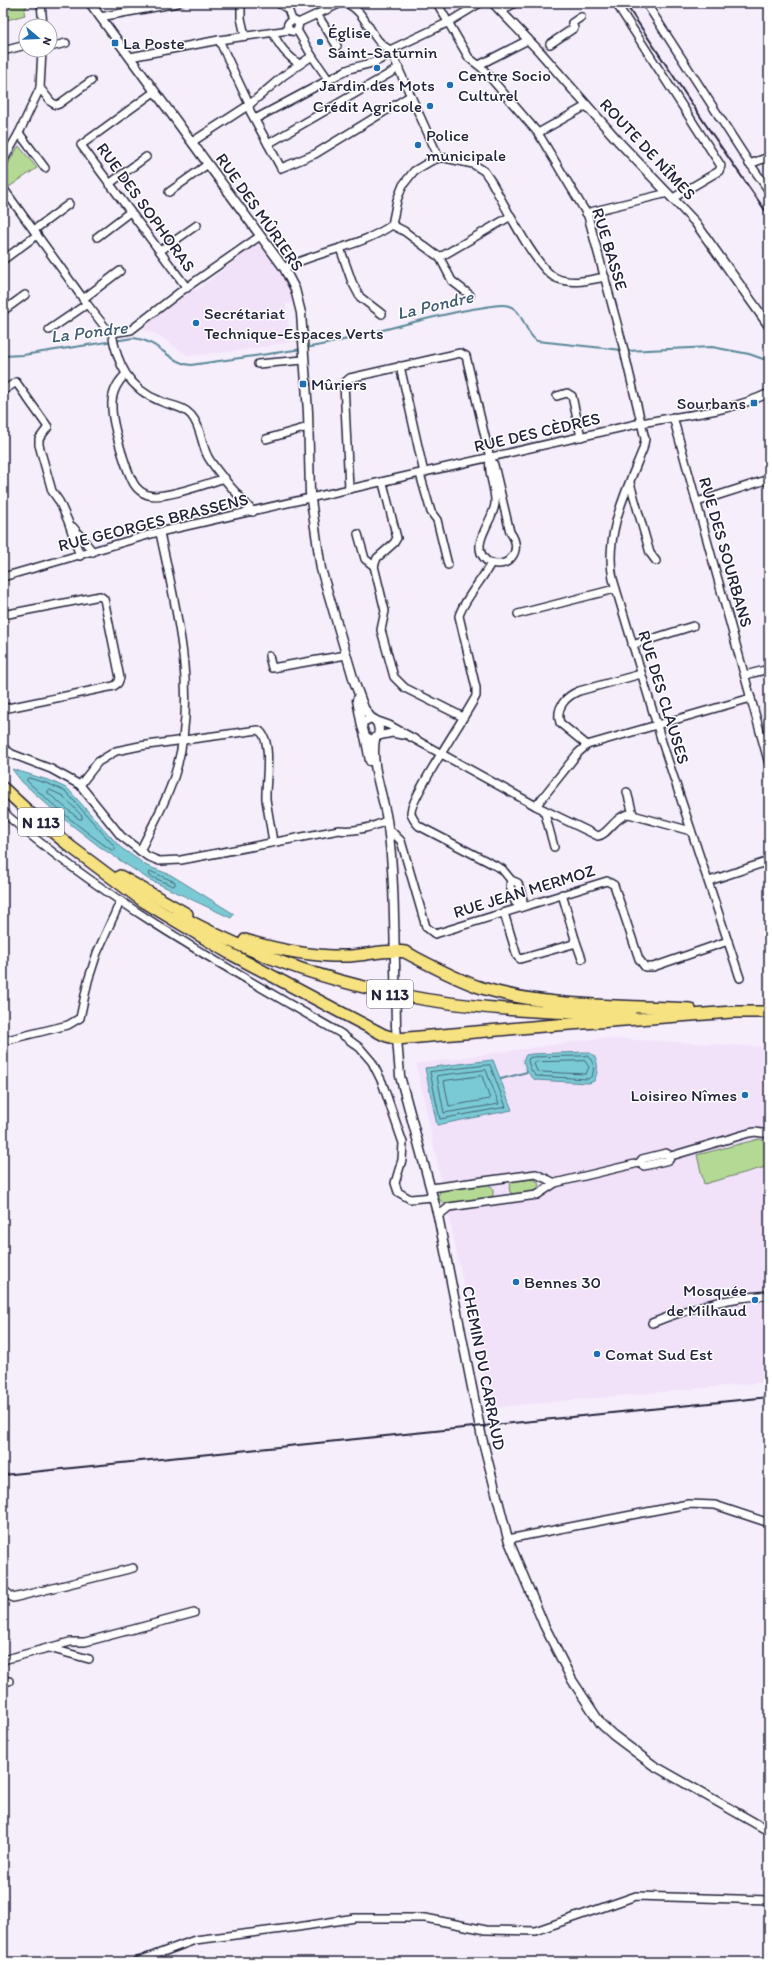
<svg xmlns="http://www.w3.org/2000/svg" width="772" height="1965" font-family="Itim,sans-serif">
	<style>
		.built { fill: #f1e2fa }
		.green { fill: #b4d994; stroke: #6b7e68 }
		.water { fill: #7acad5; stroke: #578797 }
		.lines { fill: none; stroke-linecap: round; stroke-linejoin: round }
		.shore { stroke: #456579; stroke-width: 1 }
		.stream { stroke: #578797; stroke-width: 2 }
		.minor-tunnel { stroke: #ccc5d5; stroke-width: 7; stroke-dasharray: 7 3.5; stroke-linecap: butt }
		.minor-casing { stroke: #22223b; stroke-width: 10 }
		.tertiary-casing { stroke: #22223b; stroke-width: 11 }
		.primary-casing { stroke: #22223b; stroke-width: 14 }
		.minor { stroke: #fff; stroke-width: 7 }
		.tertiary { stroke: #fff; stroke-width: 8 }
		.primary { stroke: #f7e281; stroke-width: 11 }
		.rail { stroke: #22223b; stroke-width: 2 }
		.tertiary-bridge-casing { stroke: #22223b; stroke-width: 11; stroke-linecap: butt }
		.tertiary-bridge { stroke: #fff; stroke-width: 8 }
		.poi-dot { fill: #1f6fb2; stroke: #fff; stroke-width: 1.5 }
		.labels { text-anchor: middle; stroke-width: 3; stroke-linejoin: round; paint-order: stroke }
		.shield { fill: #fff; stroke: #646476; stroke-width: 1 }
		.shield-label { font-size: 16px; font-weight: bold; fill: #22223b }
		.poi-label { font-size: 17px; fill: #22223b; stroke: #fff; text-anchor: start }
		.street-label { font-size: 17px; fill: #22223b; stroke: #fff }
		.water-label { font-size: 18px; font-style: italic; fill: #415d71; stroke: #fff }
	</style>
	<rect width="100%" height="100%" fill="#f7eefc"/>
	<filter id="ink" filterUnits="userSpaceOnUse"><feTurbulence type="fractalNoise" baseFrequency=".025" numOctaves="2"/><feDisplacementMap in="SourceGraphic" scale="8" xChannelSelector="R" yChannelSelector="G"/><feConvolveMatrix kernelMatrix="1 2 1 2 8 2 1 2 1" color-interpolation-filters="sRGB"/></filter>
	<g filter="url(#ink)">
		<g class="built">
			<path d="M256 244 260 245 281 272 290 290 293 303 286 304 291 342 238 351 188 356 160 336 143 329 151 323 150 321 194 289 196 291Z"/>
			<path d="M601 1038 769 1047V1382L490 1408 416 1064Z"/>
		</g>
		<g class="green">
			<path d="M3 3H28L24 12 25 15 3 21Z"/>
			<path d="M19 146 37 168 9 187 4 175 10 160Z"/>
			<path d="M759 1139 763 1140 769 1146V1166L704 1184 697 1155Z"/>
			<path d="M533 1179 537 1181 539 1185 536 1192 514 1195 510 1192 509 1187 512 1181Z"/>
			<path d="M485 1184H488L493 1188V1195L489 1199 446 1205 439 1199V1193L442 1190Z"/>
		</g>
		<g class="water">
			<path d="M12 769 51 781 68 789 120 847 147 866 171 875 234 914 231 918 148 879 100 847 60 816 22 782Z"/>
			<path d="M586 1052C600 1054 599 1071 594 1081L589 1083 535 1080 527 1072 523 1060 526 1055 532 1054Z"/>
			<path d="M493 1060 512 1110 437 1125 425 1068Z"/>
		</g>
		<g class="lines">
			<g class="shore">
				<path d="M29 778 49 784 66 792 115 847V850L113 851C82 830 54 806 27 781V779Z"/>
				<path d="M50 790 63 796 82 816V819H79L48 793V791Z"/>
				<path d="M152 872 175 882V885L173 886 150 876 149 873Z"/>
				<path d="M587 1056C594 1061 595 1068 592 1076L588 1079 536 1076 531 1070 528 1061 529 1058 533 1057Z"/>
				<path d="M585 1061 589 1067 586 1074 541 1072 537 1071 534 1064 536 1062Z"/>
				<path d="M490 1065 506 1107 440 1119 430 1072Z"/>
				<path d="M486 1070 499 1104 444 1113 437 1076Z"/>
				<path d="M482 1076 490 1099 449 1106 444 1081Z"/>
			</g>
			<g class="stream">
				<path d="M306 348C364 338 420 317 479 308 488 307 500 303 509 306 524 311 524 333 537 341L622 350"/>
				<path d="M626 351 712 347 749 354 769 361"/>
				<path d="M3 356 23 355 133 338C161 341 168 363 191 365L302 349"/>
				<path d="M501 1079 527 1072"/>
			</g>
			<path class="minor-tunnel" d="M540 52 550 44"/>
			<defs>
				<g id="minor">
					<path d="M41 3 43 26"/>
					<path d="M241 3V18L245 36"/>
					<path d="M278 3 288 9 292 20"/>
					<path d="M437 3 469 58 482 68 538 133 588 216 622 342 645 439 643 449C627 489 604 534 613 579L662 742 740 978"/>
					<path d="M616 3 721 166 719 171 673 198"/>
					<path d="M646 3 746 158 769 191"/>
					<path d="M501 11 515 3"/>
					<path d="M317 14 337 46"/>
					<path d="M100 17 178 3"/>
					<circle cx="293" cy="26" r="5.5"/>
					<path d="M298 23 341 3"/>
					<path d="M273 32C279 47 287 55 299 64"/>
					<path d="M219 40 248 102 250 111 281 168 315 154 410 96"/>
					<path d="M550 44 574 28 572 23 581 17"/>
					<path d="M50 47 66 43"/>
					<path d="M3 51 26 45"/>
					<path d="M312 56 328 79"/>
					<path d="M130 57 219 40 289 30"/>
					<path d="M479 65 528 40"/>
					<path d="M40 88 51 102 56 105 59 104 91 81"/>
					<path d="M154 92 81 145 187 288"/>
					<path d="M255 119 347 70C363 63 380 66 390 50 369 40 368 11 345 3"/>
					<path d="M19 133 45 168"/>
					<path d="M538 133 586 106"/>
					<path d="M192 142 249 105 283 76 312 56 297 30"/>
					<path d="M268 144 399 68"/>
					<path d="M439 158 390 50 449 22 480 3"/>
					<path d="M3 161 19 133 40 88 42 50"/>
					<path d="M749 164 769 157"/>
					<path d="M109 184 146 157"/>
					<path d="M3 188 87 304 105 327 112 333"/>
					<path d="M169 192 208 164"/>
					<path d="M586 213 668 193"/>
					<path d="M392 225 404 231 436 255 442 256 511 216"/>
					<path d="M34 230 69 204"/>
					<path d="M97 237 130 212"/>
					<path d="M340 248 352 282 360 297 382 314"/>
					<path d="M160 251 197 225"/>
					<path d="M439 256 452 281 470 295"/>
					<path d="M3 260 37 235"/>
					<path d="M284 268C319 251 360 247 392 225L397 200 403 185 414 171 431 161 439 158H445L473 164 484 171 491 181C503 202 537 270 556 278 572 285 589 280 605 277"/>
					<path d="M83 299 120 271"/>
					<path d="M3 311 25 295"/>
					<path d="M49 330 87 304"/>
					<path d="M112 333C117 364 129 389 160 401 171 406 183 406 191 415 201 426 201 444 208 457 220 477 238 494 253 512"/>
					<path d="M112 333 131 330 180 292 260 236"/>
					<path d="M258 364 303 360"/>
					<path d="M400 366 424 473"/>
					<path d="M125 375C116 384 111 395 112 408 112 424 126 470 134 484 137 489 142 493 148 495 163 500 208 483 225 478"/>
					<path d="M3 391 16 382 48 427 39 439V445L52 491 59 501 68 521 80 556"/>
					<path d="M557 396 567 393 572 396 581 437"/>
					<path d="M673 417 769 764"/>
					<path d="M266 439 308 427"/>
					<path d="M420 474 431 512 437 520 448 565"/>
					<path d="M383 483 397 538 394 543 377 558 374 566 385 611 381 630 394 677 405 688 463 717"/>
					<path d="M630 483 650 553 656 561"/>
					<path d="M349 489 344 383 350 378 460 353 466 356 490 458 494 465 510 532C516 540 518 550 511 558 508 562 503 564 498 564 492 564 487 562 484 558 471 543 493 521 495 504 496 488 487 474 490 458"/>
					<path d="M697 502 769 479"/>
					<path d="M73 527 93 552"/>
					<path d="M358 534 365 559 374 566"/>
					<path d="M491 563C483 579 463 601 459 616L476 688V696C466 716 410 798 411 813 412 818 415 822 419 826L502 869 511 880 518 883 523 900 521 907"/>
					<path d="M3 577 155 533 641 423C684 415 730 412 769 393"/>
					<path d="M518 614 615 589"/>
					<path d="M3 615 100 596 104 599 120 678 118 683 114 686 3 709"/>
					<path d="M632 645 693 626"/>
					<path d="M269 656 272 668 346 655"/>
					<path d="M745 675 769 669"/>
					<path d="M375 720 389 725 536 806 578 753 587 745 751 698"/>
					<path d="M378 736 392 733 402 735"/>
					<path d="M587 745 560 723C555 708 566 696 579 691L641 674"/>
					<path d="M3 748 12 754 51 769 80 785 121 836 147 856 159 861 181 860 339 830C353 832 375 827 387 820"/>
					<path d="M80 785 98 762 116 751 140 746 258 730C274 738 265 784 266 799 268 813 271 828 273 842"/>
					<path d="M627 792 633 814"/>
					<path d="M536 806 598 836C608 835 615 816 629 814L691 831"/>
					<path d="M544 810 554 847"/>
					<path d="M3 812C106 901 223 966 340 1033L360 1048 372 1062 382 1082 403 1143 402 1160 395 1183 398 1192 410 1199 433 1197"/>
					<path d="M388 828 401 841 426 927 435 934 607 881 614 885 639 959 645 967H653L728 941"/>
					<path d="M140 851C153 824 169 797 177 767 198 691 176 608 160 533"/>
					<path d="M511 880 510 886 515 902 521 905"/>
					<path d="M709 881 769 861"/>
					<path d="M504 913 517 956 520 959 573 944 575 939 562 894"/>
					<path d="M575 939 582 959"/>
					<path d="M3 1041 68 1025 80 1018 88 981 97 953 120 902"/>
					<path d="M639 1163 644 1166 669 1160 671 1156 749 1133 755 1132 769 1134"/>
					<path d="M431 1188 536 1174 555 1183"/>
					<path d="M438 1216 449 1207 537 1195 555 1183 639 1163 642 1159 666 1153 671 1156"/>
					<path d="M652 1323C692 1307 726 1298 769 1295"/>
					<path d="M508 1539 688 1504 715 1505 769 1523"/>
					<path d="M3 1599 6 1592 13 1598 133 1568"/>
					<path d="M49 1648 89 1659"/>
					<path d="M3 1660 70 1642H85L194 1613"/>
					<path d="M3 1681H9"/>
					<path d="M136 1962 195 1940 298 1927 355 1918H425L486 1930 535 1931 636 1896 769 1900"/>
				</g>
				<g id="tertiary">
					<path d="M90 3 284 268 295 289 301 313 308 412 310 493 321 569 354 681 364 708 371 718"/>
					<path d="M493 3 540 52 619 142 695 222 769 326"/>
					<path d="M357 700 362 726"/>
					<path d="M371 718C379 721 380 728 378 736L371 740 365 736 362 726 363 722Z"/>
					<path d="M365 736 370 761"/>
					<path d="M375 739C370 768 385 798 388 827 394 872 394 919 395 965"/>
					<path d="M396 1026 400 1076 438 1216 482 1438 508 1539 544 1625 572 1680 601 1724 613 1735 653 1765 769 1831"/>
				</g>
				<g id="primary">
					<path d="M3 788 31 814 71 847 143 901 229 953 340 1012 384 1035 397 1039 543 1026 732 1012H769"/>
					<path d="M120 876 187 914"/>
					<path d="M177 914C320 994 469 1015 630 1013"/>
					<path d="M245 940C278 950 315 957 350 956 368 955 387 949 405 952 430 965 455 979 482 988 548 1008 621 1005 690 1009"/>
				</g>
			</defs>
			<use href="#minor" class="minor-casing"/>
			<use href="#tertiary" class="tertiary-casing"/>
			<use href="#primary" class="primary-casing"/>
			<use href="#minor" class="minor"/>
			<use href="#tertiary" class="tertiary"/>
			<use href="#primary" class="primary"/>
			<g class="rail">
				<path d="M625 3 708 128 769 216"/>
				<path d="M3 1475 769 1397"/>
			</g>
			<defs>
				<path id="tertiary-bridge" d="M395 965 396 1026"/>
			</defs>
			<use href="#tertiary-bridge" class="tertiary-bridge-casing"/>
			<use href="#tertiary-bridge" class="tertiary-bridge"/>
		</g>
	</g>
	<g class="poi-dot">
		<circle cx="320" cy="42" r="4"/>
		<rect x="111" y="39" width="8" height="8" rx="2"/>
		<circle cx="377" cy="68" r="4"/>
		<circle cx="450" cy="85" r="4"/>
		<circle cx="430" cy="106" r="4"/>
		<circle cx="418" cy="145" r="4"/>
		<circle cx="196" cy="323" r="4"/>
		<rect x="299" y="380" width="8" height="8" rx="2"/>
		<rect x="750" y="399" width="8" height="8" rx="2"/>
		<circle cx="745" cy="1095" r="4"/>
		<circle cx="516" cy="1282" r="4"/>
		<circle cx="755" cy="1300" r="4"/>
		<circle cx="597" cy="1354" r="4"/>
	</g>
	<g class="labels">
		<g class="shield">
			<rect x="18" y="808" width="46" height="28" rx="3"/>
			<rect x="367" y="980" width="46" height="28" rx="3"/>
		</g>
		<g class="shield-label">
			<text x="41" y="828">N 113</text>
			<text x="390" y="1000">N 113</text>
		</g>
		<g class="poi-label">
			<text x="328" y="38">Église<tspan x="328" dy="20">Saint-Saturnin</tspan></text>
			<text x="123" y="49">La Poste</text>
			<text x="458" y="81">Centre Socio<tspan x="458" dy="20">Culturel</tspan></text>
			<text x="377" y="91" text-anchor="middle">Jardin des Mots</text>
			<text x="422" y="112" text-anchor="end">Crédit Agricole</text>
			<text x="426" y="141">Police<tspan x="426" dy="20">municipale</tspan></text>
			<text x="204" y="319">Secrétariat<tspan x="204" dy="20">Technique-Espaces Verts</tspan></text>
			<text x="311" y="390">Mûriers</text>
			<text x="746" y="409" text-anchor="end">Sourbans</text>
			<text x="737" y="1101" text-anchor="end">Loisireo Nîmes</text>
			<text x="524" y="1288">Bennes 30</text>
			<text x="747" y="1296" text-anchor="end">Mosquée<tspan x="747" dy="20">de Milhaud</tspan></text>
			<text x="605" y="1360">Comat Sud Est</text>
		</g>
		<g class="street-label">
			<text transform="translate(648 149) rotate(47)" y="6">ROUTE DE NÎMES</text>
			<text transform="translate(146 207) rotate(54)" y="6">RUE DES SOPHORAS</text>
			<text transform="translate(260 212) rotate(55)" y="6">RUE DES MÛRIERS</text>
			<text transform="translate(610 249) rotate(73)" y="6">RUE BASSE</text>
			<text transform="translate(537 432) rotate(-13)" y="6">RUE DES CÈDRES</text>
			<text transform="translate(153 522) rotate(-14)" y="6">RUE GEORGES BRASSENS</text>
			<text transform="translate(726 552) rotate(74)" y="6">RUE DES SOURBANS</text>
			<text transform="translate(664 697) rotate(73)" y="6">RUE DES CLAUSES</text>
			<text transform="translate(524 891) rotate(-17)" y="6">RUE JEAN MERMOZ</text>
			<text transform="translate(484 1368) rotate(79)" y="6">CHEMIN DU CARRAUD</text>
		</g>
		<g class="water-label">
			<text transform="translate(435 305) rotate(-13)" y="6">La Pondre</text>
			<text transform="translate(89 332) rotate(-7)" y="6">La Pondre</text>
		</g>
	</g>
	<rect width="772" height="1965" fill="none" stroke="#fff" stroke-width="16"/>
	<rect x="8" y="8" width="756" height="1949" fill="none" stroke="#22223b" stroke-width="1.5" filter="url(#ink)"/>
	<g transform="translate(38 38) rotate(109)"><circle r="19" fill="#ffffff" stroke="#a7a7b1"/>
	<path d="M0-3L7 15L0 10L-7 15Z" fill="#1f6fb2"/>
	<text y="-6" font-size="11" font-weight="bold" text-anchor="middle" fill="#22223b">N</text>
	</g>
</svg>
